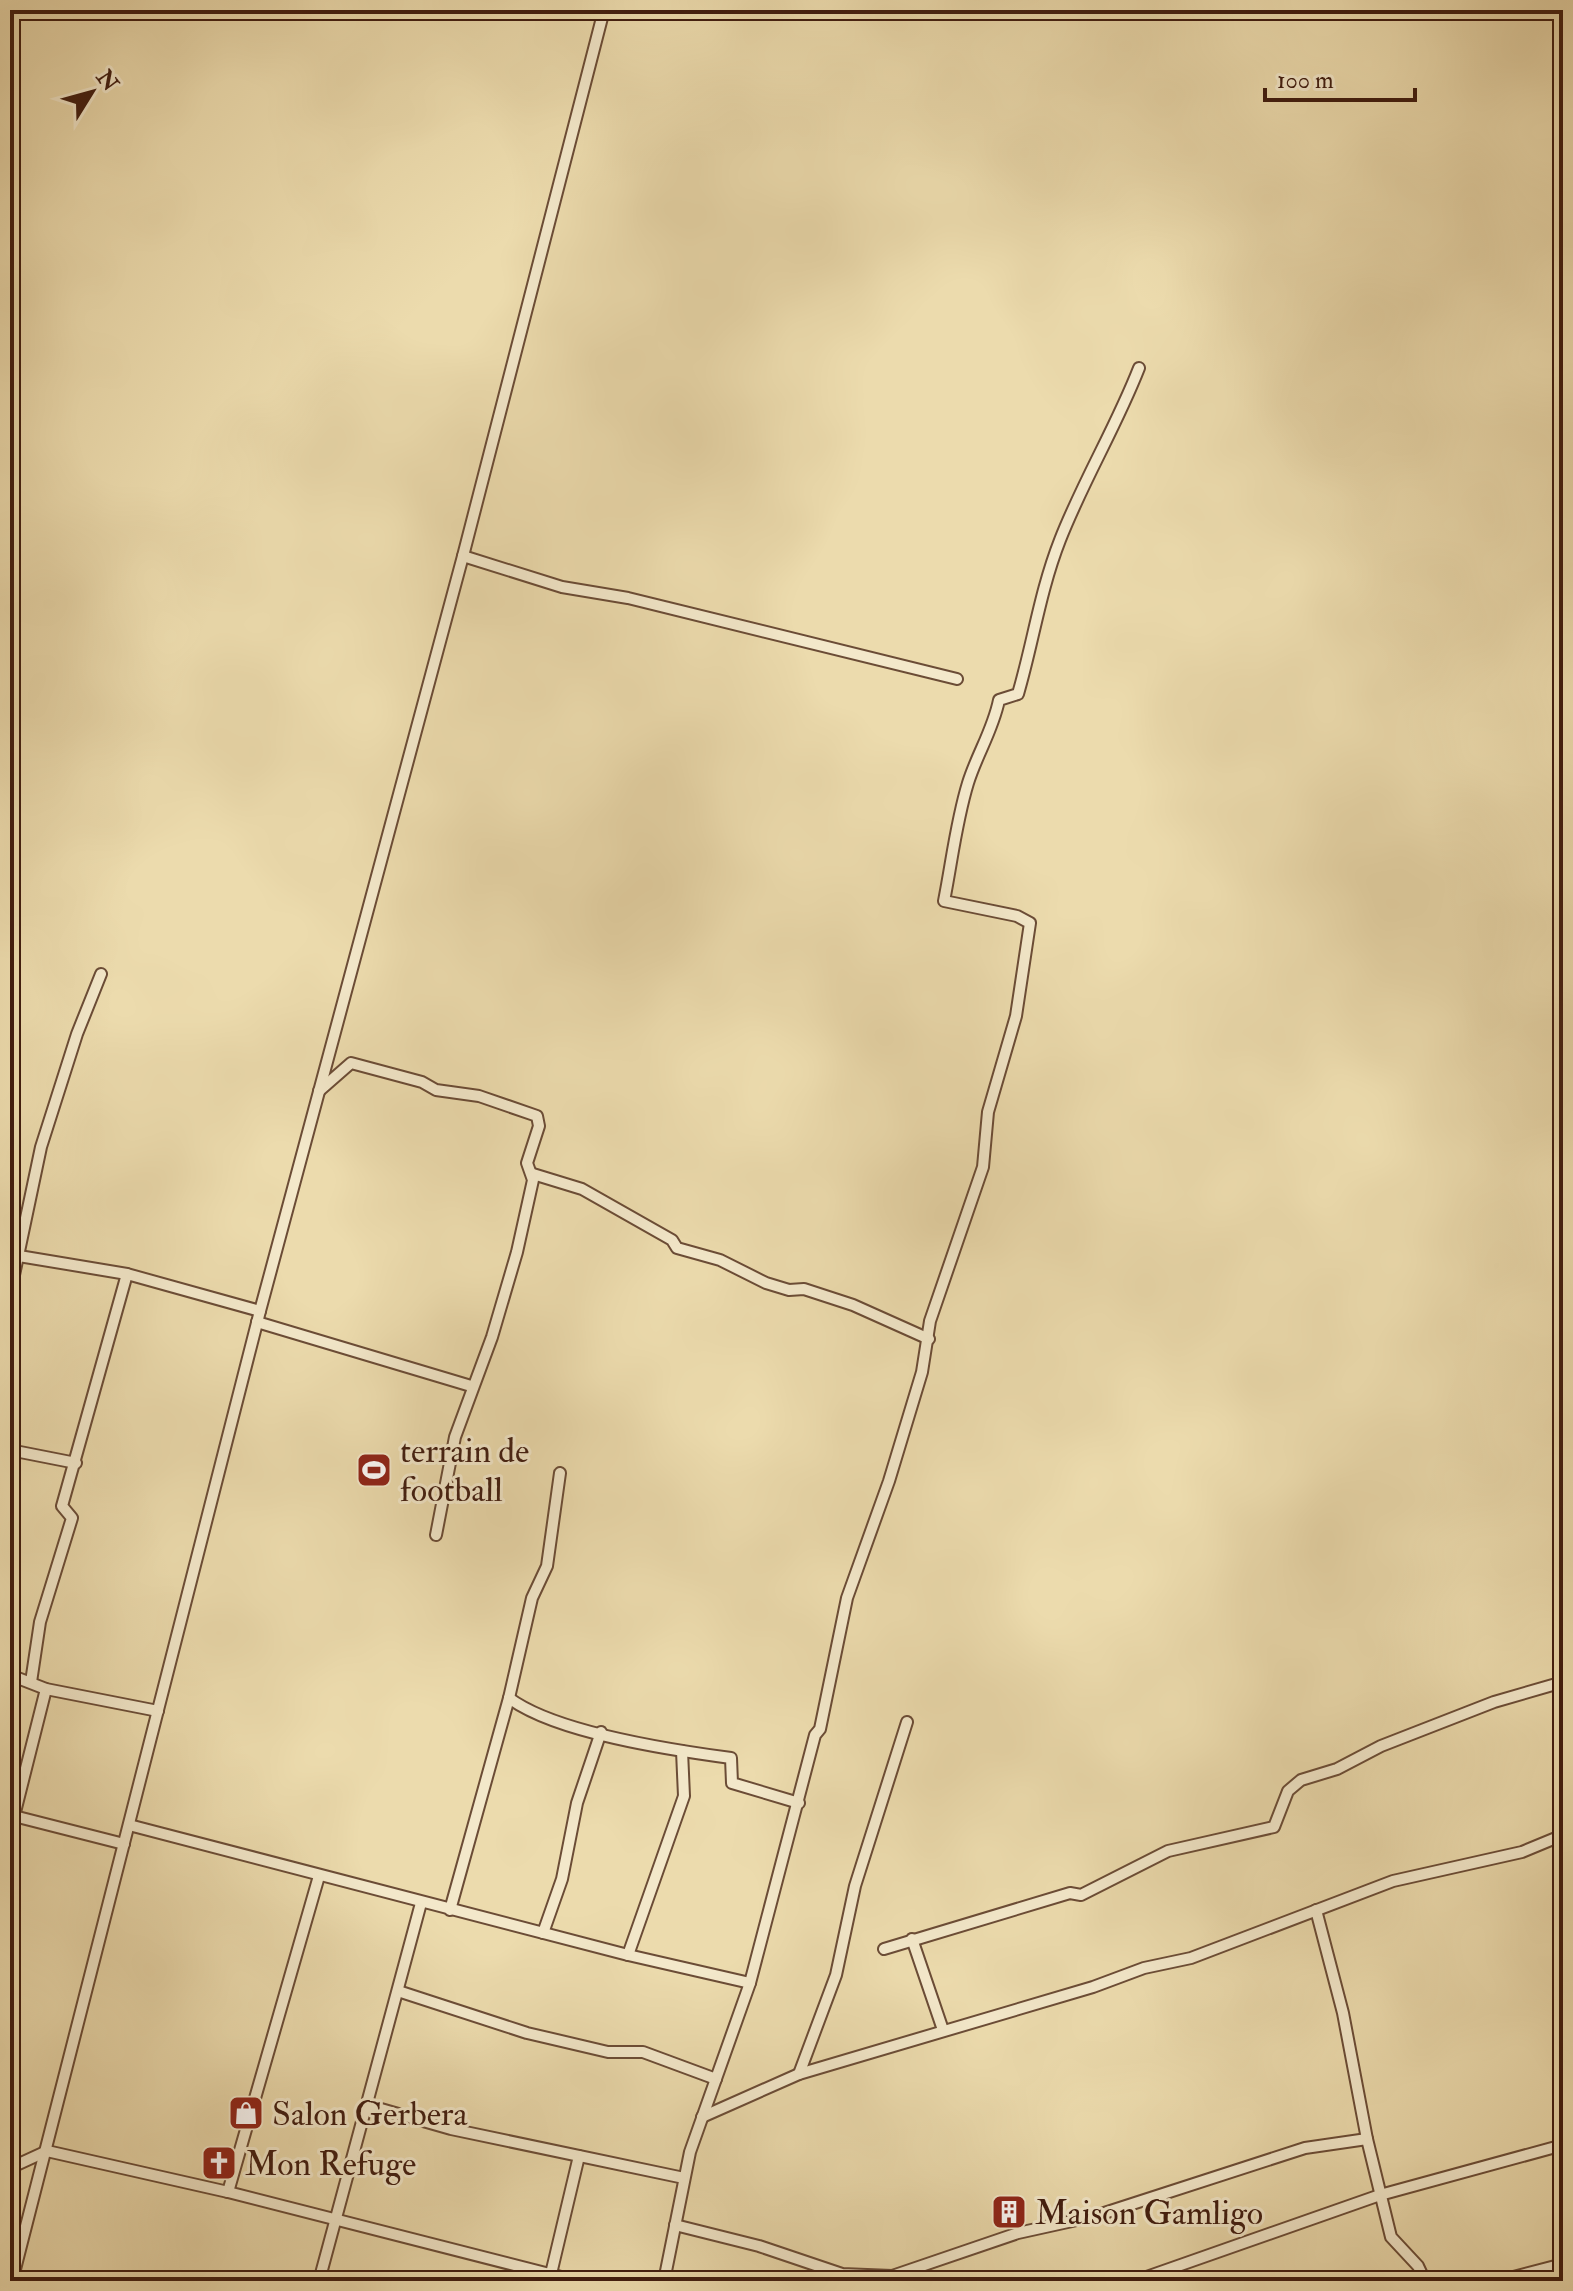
<svg xmlns="http://www.w3.org/2000/svg" width="1573" height="2291" font-family="'IM FELL Double Pica',serif">
	<style>
		.lines { fill: none; stroke-linecap: round; stroke-linejoin: round }
		.minor-casing { stroke: #6b4c36; stroke-width: 14 }
		.minor { stroke: #f3e8ca; stroke-width: 10 }
		.labels { text-anchor: middle; stroke-width: 6; stroke-linejoin: round; paint-order: stroke }
		.poi-label { font-size: 34px; fill: #401c0f; stroke: #f3e8ca; text-anchor: start }
	</style>
	<rect width="100%" height="100%" fill="#ecdbad"/>
	<filter id="stains"><feTurbulence type="fractalNoise" baseFrequency=".0025" numOctaves="4"/><feColorMatrix values="0 0 0 0 .2 0 0 0 0 .09 0 0 0 0 .02 0 0 0 .5 -.17"/></filter>
	<radialGradient id="worn" r=".72"><stop offset=".6" stop-color="#630" stop-opacity="0"/><stop offset="1" stop-color="#630" stop-opacity=".3"/></radialGradient>
	<g class="lines">
		<defs>
			<g id="minor">
				<path d="M463 556 562 587 628 598 957 679"/>
				<path d="M319 1091 351 1063 422 1082 436 1090 479 1096 537 1116 539 1126 527 1163 533 1180 517 1252 492 1337 455 1437 436 1535"/>
				<path d="M533 1174 582 1189 672 1240 677 1248 720 1260 766 1283 789 1290 804 1289 853 1305 929 1339"/>
				<path d="M10 1259 19 1256 127 1274 260 1311"/>
				<path d="M10 1294 41 1147 77 1034 101 974"/>
				<path d="M257 1322 471 1386"/>
				<path d="M10 1450 76 1463"/>
				<path d="M10 1675 46 1689 158 1711"/>
				<path d="M31 1682 40 1622 72 1518 62 1506 127 1274"/>
				<path d="M509 1698C556 1733 671 1750 731 1758L732 1783 799 1803"/>
				<path d="M10 1815 124 1844"/>
				<path d="M129 1825 628 1955 750 1983"/>
				<path d="M10 1832 46 1689"/>
				<path d="M450 1910 509 1698 532 1598 547 1566 560 1473"/>
				<path d="M1316 1910 1343 2013 1367 2139 1391 2237 1418 2266 1425 2281"/>
				<path d="M543 1933 562 1879 577 1803 601 1732"/>
				<path d="M912 1939 943 2030"/>
				<path d="M884 1949 1070 1893 1081 1895 1168 1851 1274 1827 1288 1791 1301 1780 1337 1769 1381 1746 1494 1702 1563 1682"/>
				<path d="M628 1955 684 1796 682 1751"/>
				<path d="M398 1991 527 2033 608 2052H643L716 2079"/>
				<path d="M799 2074 836 1975 855 1886 907 1722"/>
				<path d="M367 2105 451 2129 684 2178"/>
				<path d="M702 2117 799 2074 1093 1987 1144 1968 1191 1958 1393 1881 1522 1852 1563 1835"/>
				<path d="M10 2168 47 2151 228 2192 577 2281"/>
				<path d="M228 2192 319 1876"/>
				<path d="M675 2225 759 2246 842 2274 892 2276 1018 2233 1095 2216 1305 2148 1367 2139"/>
				<path d="M550 2278 579 2156"/>
				<path d="M12 2281 260 1311 463 556 604 10"/>
				<path d="M319 2281 421 1903"/>
				<path d="M664 2281 690 2152 750 1983 815 1735 820 1729 847 1598 889 1481 922 1372 930 1321 983 1167 988 1112 1016 1016 1030 923 1017 916 944 901C952 861 956 822 968 783 977 754 993 730 999 700L1018 694C1033 643 1040 591 1060 540 1083 481 1116 427 1139 368"/>
				<path d="M1135 2281 1380 2195 1563 2145"/>
				<path d="M1498 2281 1563 2264"/>
			</g>
		</defs>
		<use href="#minor" class="minor-casing"/>
		<use href="#minor" class="minor"/>
	</g>
	<defs>
		<symbol id="stadium-square" viewBox="-11 -11 22 22"><rect x="-9" y="-9" width="18" height="18" rx="4" fill="#8f2418" stroke="#f3e8ca"/><path d="M0-5a6.5 5 0 1 0 0 10a6.5 5 0 1 0 0-10ZM-3.5-1.8h7v3.6h-7Z" fill="#fff"/></symbol>
		<symbol id="shop-square" viewBox="-11 -11 22 22"><rect x="-9" y="-9" width="18" height="18" rx="4" fill="#8f2418" stroke="#f3e8ca"/><path d="M-5-2.5h2.3a2.7 3.5 0 0 1 5.4 0H5L5.5 6h-11ZM-1.5-2.5h3a1.5 2.3 0 0 0-3 0Z" fill="#fff"/></symbol>
		<symbol id="church-square" viewBox="-11 -11 22 22"><rect x="-9" y="-9" width="18" height="18" rx="4" fill="#8f2418" stroke="#f3e8ca"/><path d="M-1.2-6h2.4v3.5h3.3v2.4h-3.3V6h-2.4V-.1h-3.3v-2.4h3.3Z" fill="#fff"/></symbol>
		<symbol id="building-square" viewBox="-11 -11 22 22"><rect x="-9" y="-9" width="18" height="18" rx="4" fill="#8f2418" stroke="#f3e8ca"/><path d="M-4-6H4V6H1V3H-1V6H-4ZM-2.5-4.3h1.7v1.8h-1.7ZM.8-4.3h1.7v1.8H.8ZM-2.5-1h1.7V.8h-1.7ZM.8-1h1.7V.8H.8Z" fill="#fff"/></symbol>
	</defs>
	<g fill-rule="evenodd">
		<use href="#stadium-square" x="354" y="1450" width="40" height="40"/>
		<use href="#shop-square" x="226" y="2093" width="40" height="40"/>
		<use href="#church-square" x="199" y="2143" width="40" height="40"/>
		<use href="#building-square" x="989" y="2192" width="40" height="40"/>
	</g>
	<g class="labels">
		<g class="poi-label">
			<text x="400" y="1462">terrain de<tspan x="400" dy="39">football</tspan></text>
			<text x="272" y="2125">Salon Gerbera</text>
			<text x="245" y="2175">Mon Refuge</text>
			<text x="1035" y="2224">Maison Gamligo</text>
		</g>
	</g>
	<rect width="1573" height="2291" fill="none" stroke="#ecdbad" stroke-width="40"/>
	<rect x="12" y="12" width="1549" height="2267" fill="none" stroke="#401c0f" stroke-width="4"/>
	<rect x="20" y="20" width="1533" height="2251" fill="none" stroke="#401c0f" stroke-width="2"/>
	<g transform="translate(92 92) rotate(53)" stroke="#f3e8ca" stroke-width="6" paint-order="stroke">
	<path d="M0-6L14 30L0 20L-14 30Z" fill="#401c0f"/>
	<text y="-12" font-size="22" font-weight="bold" text-anchor="middle" fill="#401c0f">N</text>
	</g>
	<path d="M1265 88v12h150v-12" fill="none" stroke="#401c0f" stroke-width="4"/>
	<text x="1277" y="88" font-size="24" fill="#401c0f" stroke="#f3e8ca" stroke-width="6" paint-order="stroke">100 m</text>
	<rect width="100%" height="100%" filter="url(#stains)"/>
	<rect width="100%" height="100%" fill="url(#worn)"/>
</svg>
